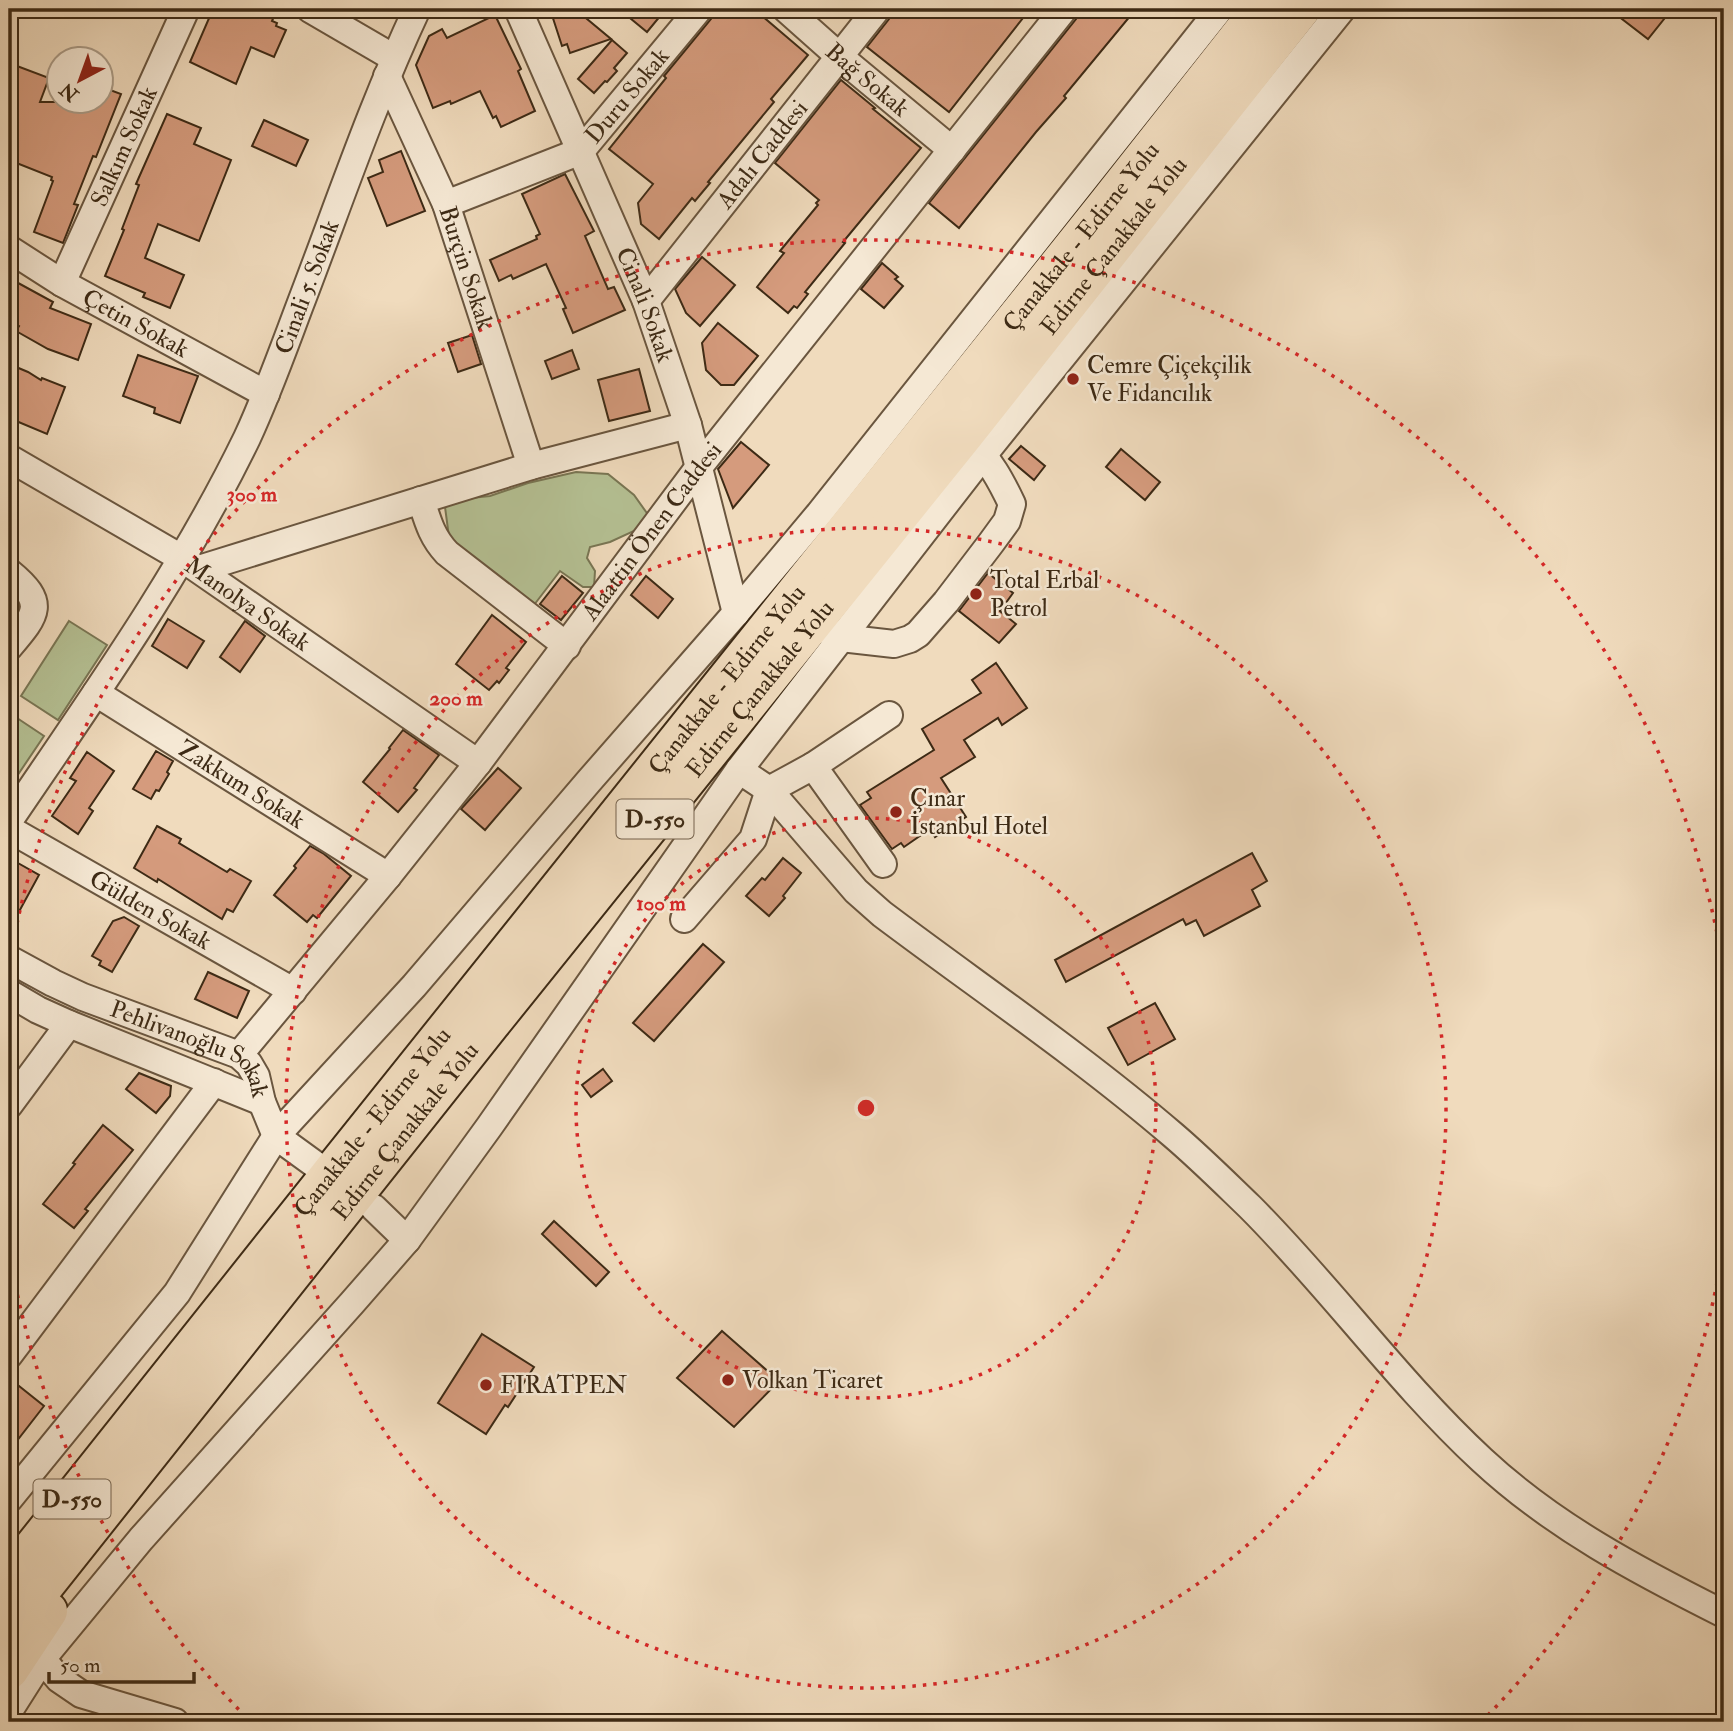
<svg xmlns="http://www.w3.org/2000/svg" width="1733" height="1731" font-family="'IM FELL Double Pica',serif">
	<style>
		.green { fill: #b5c194; stroke: #797654; stroke-width: 2 }
		.building { fill: #d59b7d; stroke: #3d2a15; stroke-width: 2 }
		.lines { fill: none; stroke-linecap: round; stroke-linejoin: round }
		.minor-casing { stroke: #6a563f; stroke-width: 30 }
		.highway-casing { stroke: #3d2a15; stroke-width: 42 }
		.minor { stroke: #f5e8d4; stroke-width: 26 }
		.highway { stroke: #f0dbbd; stroke-width: 38 }
		.ring { fill: none; stroke: #d62828; stroke-width: 3.5; stroke-dasharray: 3.5 7 }
		.poi-dot { fill: #8f2418; stroke: #f5e8d4; stroke-width: 2.5 }
		.labels { text-anchor: middle; stroke-width: 5; stroke-linejoin: round; paint-order: stroke }
		.shield { fill: #f5e8d4; stroke: #74634e; stroke-width: 2 }
		.shield-label { font-size: 23px; font-weight: bold; fill: #3d2a15 }
		.street-label { font-size: 24px; fill: #3d2a15; stroke: #f5e8d4 }
		.poi-label { font-size: 24px; fill: #3d2a15; stroke: #f5e8d4; text-anchor: start }
		.centre { fill: #d62828; stroke: #f5e8d4; stroke-width: 3.5 }
		.ring-label { font-size: 21px; text-anchor: middle; font-weight: bold; fill: #d62828; stroke: #f5e8d4; stroke-width: 5; stroke-linejoin: round; paint-order: stroke }
	</style>
	<rect width="100%" height="100%" fill="#f0dbbd"/>
	<filter id="stains"><feTurbulence type="fractalNoise" baseFrequency=".00286" numOctaves="4"/><feColorMatrix values="0 0 0 0 .2 0 0 0 0 .09 0 0 0 0 .02 0 0 0 .5 -.17"/></filter>
	<radialGradient id="worn" r=".72"><stop offset=".6" stop-color="#630" stop-opacity="0"/><stop offset="1" stop-color="#630" stop-opacity=".3"/></radialGradient>
	<g class="green">
		<path d="M576 472 608 474 634 495 649 516 634 531 610 542 590 547 587 558 595 571 594 587H583L560 571 534 605 504 585 449 537 445 507 461 499 490 496 528 483Z"/>
		<path d="M69 621 107 645 58 720 21 696Z"/>
		<path d="M11 714 44 736 9 788V717Z"/>
	</g>
	<g class="building">
		<path d="M213 9H277L272 21 277 23 276 26 286 30 274 57 251 47 236 84 190 62Z"/>
		<path d="M550 9H575L611 39 570 53 567 44 562 46Z"/>
		<path d="M619 9H666L647 32Z"/>
		<path d="M717 9H754L808 55 771 99 774 102 708 182 710 183 695 201 692 198 659 239 641 224 638 203 653 184 609 149 666 78 664 76 711 19Z"/>
		<path d="M893 9H1030L949 112 867 47 889 19Z"/>
		<path d="M1079 9H1136L1064 96 1066 98 1036 132 959 228 929 203 1076 19Z"/>
		<path d="M1609 9H1672L1648 39Z"/>
		<path d="M495 15 521 69 518 71 535 111 501 127 496 116 493 118 480 91 451 104 450 101 433 108 416 65 429 36 442 29 447 38Z"/>
		<path d="M612 40 627 53 614 68 617 71 607 82 605 81 594 93 578 79Z"/>
		<path d="M9 63 49 78 40 102H102V87L121 94 96 157 93 156 74 204 78 205 63 243 34 232 53 181 51 180 52 177 9 160Z"/>
		<path d="M841 80 875 108 873 109 921 148 843 242 845 243 805 292 808 294 797 308 794 306 788 313 757 287 784 253 780 251 818 205 816 203 819 200 775 163Z"/>
		<path d="M167 114 201 128 194 144 231 160 199 241 158 224 145 258 184 275 170 308 143 297 145 293 105 276 124 230 122 229 139 185 136 184Z"/>
		<path d="M264 120 308 140 296 166 252 146Z"/>
		<path d="M401 151 425 211 387 226 368 178 383 172 379 160Z"/>
		<path d="M565 174 594 231 585 236 608 289 614 287 625 310 573 333 563 309 566 308 546 264 513 279 511 275 499 281 490 260 537 239 536 236 540 234 522 194Z"/>
		<path d="M702 257 735 285 700 326 686 313 675 289Z"/>
		<path d="M882 263 898 277 895 279 903 286 884 308 861 289Z"/>
		<path d="M9 278 53 302 50 308 91 324 78 360 48 349 16 331 19 326 9 320Z"/>
		<path d="M718 323 758 356 734 385H721L706 370 702 343Z"/>
		<path d="M472 335 481 364 458 372 448 343Z"/>
		<path d="M572 350 579 369 552 379 545 361Z"/>
		<path d="M138 355 198 376 180 423 154 413 155 408 123 396Z"/>
		<path d="M9 364 28 372 41 380 42 378 65 387 47 434 9 418Z"/>
		<path d="M639 369 650 411 609 421 598 380Z"/>
		<path d="M741 442 769 465 733 508 718 469Z"/>
		<path d="M1021 446 1045 466 1034 480 1009 459Z"/>
		<path d="M1121 449 1160 482 1145 500 1106 467Z"/>
		<path d="M988 573 1013 593 1000 611 1016 624 999 643 959 611Z"/>
		<path d="M562 576 583 593 561 620 540 604Z"/>
		<path d="M646 576 673 599 658 618 631 595Z"/>
		<path d="M492 615 526 642 506 668 509 670 499 683 497 681 489 690 456 664Z"/>
		<path d="M168 619 204 641 187 668 152 646Z"/>
		<path d="M245 621 265 636 240 672 220 657Z"/>
		<path d="M996 663 1027 708 1002 725 998 718 964 740 975 757 941 778 966 817 935 837 930 829 904 847 901 843 892 849 860 805 871 798 867 792 934 750 922 729 981 693 972 680Z"/>
		<path d="M403 730 439 755 414 788 417 790 398 812 363 782 390 749 389 748Z"/>
		<path d="M156 751 173 761 167 772 169 774 159 791 156 790 151 799 133 789Z"/>
		<path d="M87 752 114 771 89 808 93 811 78 834 52 816 76 781 70 778Z"/>
		<path d="M498 768 521 788 485 830 461 809Z"/>
		<path d="M157 826 181 839 179 843 227 872 230 869 251 881 233 912 227 909 222 919 158 879 157 882 134 868Z"/>
		<path d="M310 846 324 854 351 876 317 918 313 915 307 922 274 895 296 868 294 866Z"/>
		<path d="M1252 853 1267 881 1252 890 1260 906 1204 936 1196 920 1186 925 1183 919 1066 982 1055 960Z"/>
		<path d="M9 858 39 875 9 930Z"/>
		<path d="M783 858 801 873 783 896 785 898 769 916 746 896 762 878 765 880Z"/>
		<path d="M124 917 139 926 112 972 99 965 101 961 92 956 113 921Z"/>
		<path d="M703 944 724 962 654 1041 633 1023Z"/>
		<path d="M208 972 249 991 237 1018 195 999Z"/>
		<path d="M1155 1003 1175 1039 1128 1065 1108 1028Z"/>
		<path d="M603 1069 612 1081 591 1097 582 1085Z"/>
		<path d="M139 1073 171 1086 170 1096 156 1113 126 1089Z"/>
		<path d="M103 1125 133 1150 85 1209 88 1211 74 1228 43 1204 75 1164 73 1163Z"/>
		<path d="M554 1221 609 1272 596 1286 542 1234Z"/>
		<path d="M722 1331 779 1381 734 1427 677 1378Z"/>
		<path d="M482 1334 534 1367 508 1407 505 1405 486 1434 438 1403Z"/>
		<path d="M9 1378 44 1406 9 1451Z"/>
	</g>
	<g class="lines">
		<defs>
			<g id="minor">
				<path d="M310 9 394 58"/>
				<path id="s1" d="M518 9 646 301 688 425 736 613"/>
				<path id="s2" d="M786 9 840 57 952 150"/>
				<path id="s3" d="M387 76 446 204 531 466"/>
				<path id="s4" d="M446 204 581 151 699 9"/>
				<path id="s5" d="M9 249 62 283 266 394"/>
				<path id="s6" d="M62 283 186 9"/>
				<path id="s7" d="M646 301 877 9"/>
				<path id="s8" d="M9 458 183 559 478 763"/>
				<path d="M421 500C428 522 432 537 447 553L567 646"/>
				<path d="M199 569 531 466 688 425"/>
				<path d="M9 572C47 603 37 614 9 647"/>
				<path d="M829 632 841 638 894 644 910 639 918 634 946 602 991 543 1007 521 1012 504C1001 481 990 460 971 443"/>
				<path id="s9" d="M96 693 388 876"/>
				<path d="M739 770 769 790 856 891 882 914C979 987 1081 1056 1173 1135 1200 1158 1225 1183 1250 1207 1331 1288 1398 1382 1482 1460 1553 1526 1638 1571 1724 1614"/>
				<path id="s10" d="M9 821C93 697 181 574 247 438 267 395 283 350 300 305 338 206 372 105 417 9"/>
				<path id="s11" d="M9 829 293 991"/>
				<path d="M883 864 813 766 889 715"/>
				<path d="M684 919 753 839 769 790 813 766"/>
				<path id="s12" d="M9 959 53 983 83 997 239 1055 249 1064 256 1076 262 1102 276 1136 320 1168"/>
				<path d="M9 993 38 1010 69 1024 262 1102"/>
				<path id="s13" d="M239 1055 388 876 478 763 699 467 1064 9"/>
				<path d="M9 1105 69 1024"/>
				<path d="M374 1208 407 1240"/>
				<path d="M9 1355 214 1082"/>
				<path d="M9 1499 177 1293 276 1136 414 986 589 781 736 613 819 514 1220 9"/>
				<path d="M42 1659 59 1679 81 1694 175 1722"/>
				<path d="M9 1711 42 1659 141 1539 352 1303 407 1240 489 1127 739 770 984 454 1342 9"/>
			</g>
			<g id="highway">
				<path id="s14" d="M9 1578 340 1162 1105 207 1261 9"/>
				<path id="s15" d="M9 1630 491 1023 963 436 1301 9"/>
				<path d="M9 1670 48 1611"/>
			</g>
		</defs>
		<use href="#minor" class="minor-casing"/>
		<use href="#highway" class="highway-casing"/>
		<use href="#minor" class="minor"/>
		<use href="#highway" class="highway"/>
	</g>
	<g class="ring">
		<circle cx="866" cy="1108" r="290"/>
		<circle cx="866" cy="1108" r="580"/>
		<path d="M1723 1251A869 869 0 0 1 1486 1717M246 1717A869 869 0 0 1 9 1251M9 965A869 869 0 0 1 1723 965"/>
	</g>
	<g class="poi-dot">
		<circle cx="1073" cy="379" r="7"/>
		<circle cx="976" cy="594" r="7"/>
		<circle cx="896" cy="812" r="7"/>
		<circle cx="728" cy="1380" r="7"/>
		<circle cx="486" cy="1385" r="7"/>
	</g>
	<g class="labels">
		<g class="shield">
			<rect x="616.5" y="799.5" width="77" height="39" rx="5"/>
			<rect x="33.5" y="1479.5" width="77" height="39" rx="5"/>
		</g>
		<g class="shield-label">
			<text x="655" y="827">D-550</text>
			<text x="72" y="1507">D-550</text>
		</g>
		<g class="street-label">
			<text dy="8" stroke="none"><textPath href="#s2" startOffset="108">Bağ Sokak</textPath></text>
			<text dy="8" stroke="none"><textPath href="#s4" startOffset="217">Duru Sokak</textPath></text>
			<text dy="8" stroke="none"><textPath href="#s6" startOffset="150">Salkım Sokak</textPath></text>
			<text dy="8" stroke="none"><textPath href="#s7" startOffset="187">Adalı Caddesi</textPath></text>
			<text dy="8" stroke="none"><textPath href="#s14" startOffset="1717">Çanakkale - Edirne Yolu</textPath></text>
			<text dy="8" stroke="none"><textPath href="#s15" startOffset="1771">Edirne Çanakkale Yolu</textPath></text>
			<text dy="8" stroke="none"><textPath href="#s3" startOffset="208">Burçin Sokak</textPath></text>
			<text dy="8" stroke="none"><textPath href="#s10" startOffset="614">Cinali 5. Sokak</textPath></text>
			<text dy="8" stroke="none"><textPath href="#s1" startOffset="322">Cinali Sokak</textPath></text>
			<text dy="8" stroke="none"><textPath href="#s5" startOffset="147">Çetin Sokak</textPath></text>
			<text dy="8" stroke="none"><textPath href="#s13" startOffset="667">Alaattin Önen Caddesi</textPath></text>
			<text dy="8" stroke="none"><textPath href="#s8" startOffset="280">Manolya Sokak</textPath></text>
			<text dy="8" stroke="none"><textPath href="#s14" startOffset="1150">Çanakkale - Edirne Yolu</textPath></text>
			<text dy="8" stroke="none"><textPath href="#s15" startOffset="1204">Edirne Çanakkale Yolu</textPath></text>
			<text dy="8" stroke="none"><textPath href="#s9" startOffset="172">Zakkum Sokak</textPath></text>
			<text dy="8" stroke="none"><textPath href="#s11" startOffset="163">Gülden Sokak</textPath></text>
			<text dy="8" stroke="none"><textPath href="#s12" startOffset="206">Pehlivanoğlu Sokak</textPath></text>
			<text dy="8" stroke="none"><textPath href="#s14" startOffset="583">Çanakkale - Edirne Yolu</textPath></text>
			<text dy="8" stroke="none"><textPath href="#s15" startOffset="637">Edirne Çanakkale Yolu</textPath></text>
		</g>
		<g class="poi-label">
			<text x="1087" y="373">Cemre Çiçekçilik<tspan x="1087" dy="28">Ve Fidancılık</tspan></text>
			<text x="990" y="588">Total Erbal<tspan x="990" dy="28">Petrol</tspan></text>
			<text x="910" y="806">Çınar<tspan x="910" dy="28">İstanbul Hotel</tspan></text>
			<text x="742" y="1388">Volkan Ticaret</text>
			<text x="500" y="1393">FIRATPEN</text>
		</g>
	</g>
	<circle cx="866" cy="1108" r="10" class="centre"/>
	<g class="ring-label">
		<text x="252" y="501">300 m</text>
		<text x="456" y="705">200 m</text>
		<text x="661" y="910">100 m</text>
	</g>
	<rect width="1733" height="1731" fill="none" stroke="#f0dbbd" stroke-width="35"/>
	<rect x="10" y="10" width="1712" height="1710" fill="none" stroke="#3d2a15" stroke-width="3.5"/>
	<rect x="18" y="18" width="1698" height="1696" fill="none" stroke="#3d2a15" stroke-width="2"/>
	<g transform="translate(80 80) rotate(221)"><circle r="33" fill="#f5e8d4" stroke="#ab9c88" stroke-width="2"/>
	<path d="M0-5L12 26L0 18L-12 26Z" fill="#8f2418"/>
	<text y="-10" font-size="19" font-weight="bold" text-anchor="middle" fill="#3d2a15">N</text>
	</g>
	<path d="M49 1672v10h145v-10" fill="none" stroke="#3d2a15" stroke-width="3.5"/>
	<text x="60" y="1672" font-size="21" fill="#3d2a15" stroke="#f5e8d4" stroke-width="5" paint-order="stroke">50 m</text>
	<rect width="100%" height="100%" filter="url(#stains)"/>
	<rect width="100%" height="100%" fill="url(#worn)"/>
</svg>
